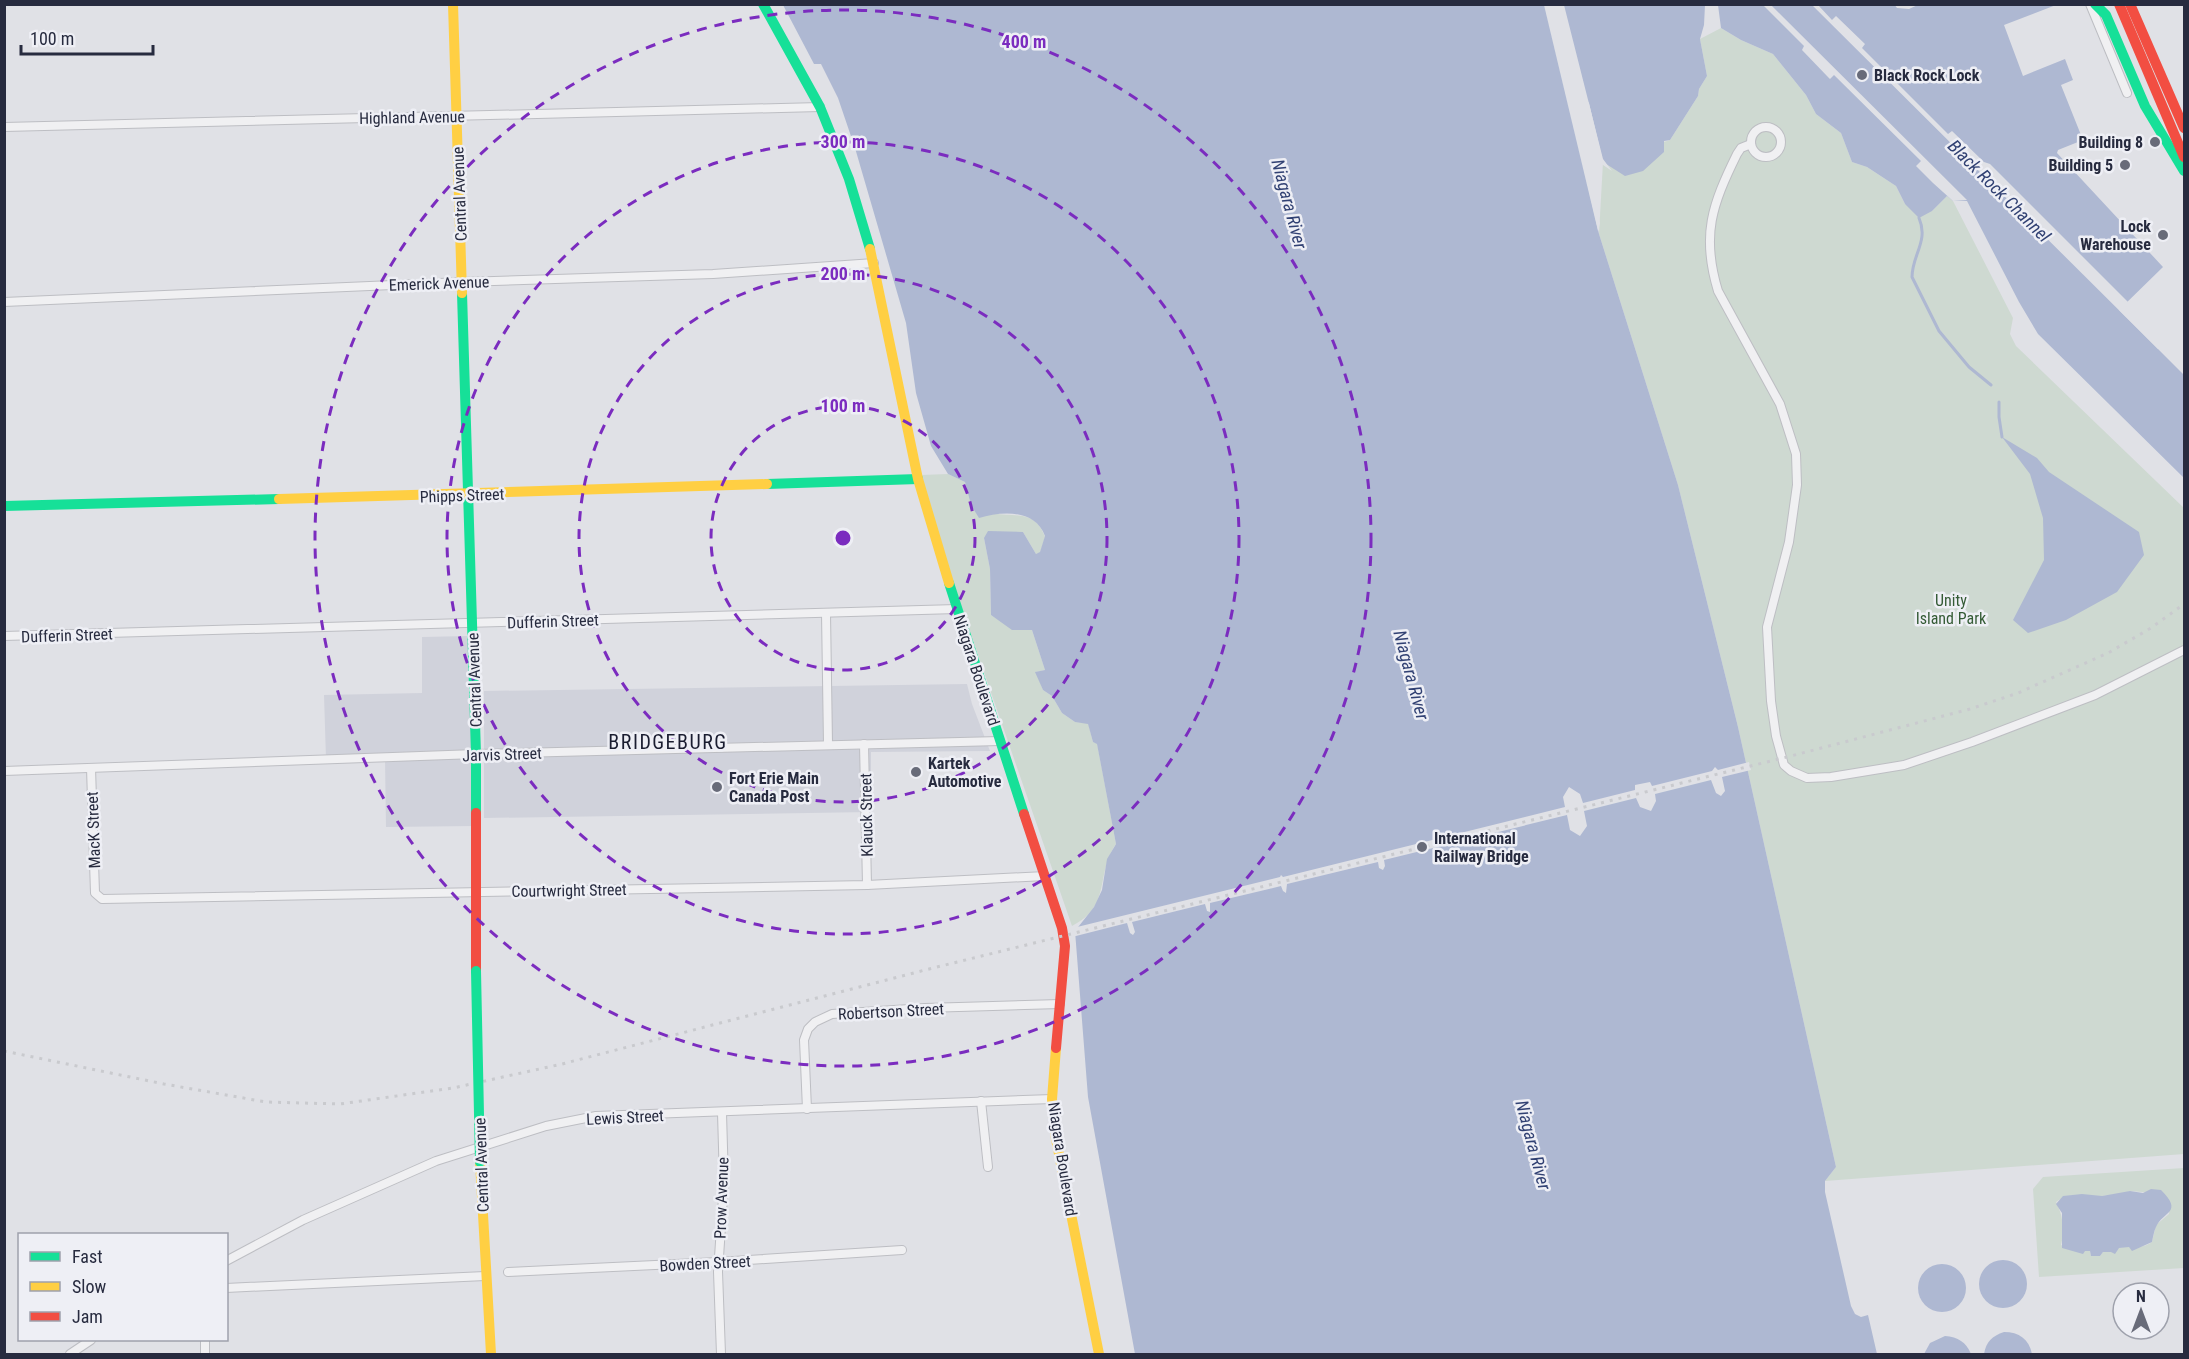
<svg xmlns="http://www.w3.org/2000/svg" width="2189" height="1359" font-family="'Roboto Condensed',sans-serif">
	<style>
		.built { fill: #d0d2db }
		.green { fill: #ced9d1; fill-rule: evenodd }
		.water { fill: #aeb8d2 }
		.pier { fill: #e0e1e6 }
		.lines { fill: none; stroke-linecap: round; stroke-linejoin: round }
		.stream { stroke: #aeb8d2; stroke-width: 3 }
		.street-casing { stroke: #bdbec3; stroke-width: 10 }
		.street { stroke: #f0f0f2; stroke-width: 8 }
		.fast { stroke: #16e098; stroke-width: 10 }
		.slow { stroke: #ffcf43; stroke-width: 10 }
		.jam { stroke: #f24e42; stroke-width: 10 }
		.rail { stroke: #c9cace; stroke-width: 3; stroke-dasharray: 3 6; stroke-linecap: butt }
		.fast-bridge { stroke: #16e098; stroke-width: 10 }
		.ring { fill: none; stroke: #7b2cbf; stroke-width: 3; stroke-dasharray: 10 8 }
		.poi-dot { fill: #686b79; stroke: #eeeff5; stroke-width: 2 }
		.labels { text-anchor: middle; stroke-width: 5; stroke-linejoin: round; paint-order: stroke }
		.poi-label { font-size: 16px; font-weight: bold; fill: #272b3f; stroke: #eeeff5; text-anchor: start }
		.street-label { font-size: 16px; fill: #272b3f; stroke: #eeeff5 }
		.park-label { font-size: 16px; fill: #345b35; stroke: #eeeff5 }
		.water-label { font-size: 18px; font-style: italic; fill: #314173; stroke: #eeeff5 }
		.quarter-label { font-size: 20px; letter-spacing: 1.5px; fill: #1a1d30; stroke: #eeeff5 }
		.centre { fill: #7b2cbf; stroke: #eeeff5; stroke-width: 3 }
		.ring-label { font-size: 18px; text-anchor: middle; font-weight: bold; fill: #7b2cbf; stroke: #eeeff5; stroke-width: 5; stroke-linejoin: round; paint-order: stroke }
	</style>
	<rect width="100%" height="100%" fill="#e0e1e6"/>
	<g class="built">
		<path d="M469 636 474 826 386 827 385 758 326 759 324 695 422 693V637Z"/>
		<path d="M967 684 972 704 990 751 871 752V812L484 818V691Z"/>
	</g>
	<g class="green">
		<path d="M1721 28 1741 40 1773 54 1806 95 1816 114 1841 133 1852 162 1867 167 1896 186 1905 204 1932 211 1947 196 1953 201 2013 318 2010 334 2016 346 2184 508V1154L1825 1181 1836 1167 1738 727 1678 485 1599 234 1603 162 1670 140 1698 96 1699 89 1707 76 1700 39Z"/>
		<path d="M948 474 965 482 971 505C978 508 986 511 993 513 1015 518 1035 509 1045 537L1040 553 1036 554 1023 532 984 538 990 569 991 615 1010 627 1032 630 1045 670 1036 672 1043 690 1052 696 1062 713 1075 722 1088 723 1093 742 1097 743 1116 844C1095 874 1112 906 1072 926L942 551 921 475Z"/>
		<path d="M2184 1168V1268L2039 1277 2033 1189 2043 1177ZM2131 1191 2164 1194 2170 1203 2169 1214 2156 1225 2152 1242C2142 1249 2135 1246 2123 1247 2116 1248 2110 1252 2103 1252L2100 1256H2091L2090 1251 2071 1250 2061 1245C2065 1229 2063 1216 2056 1202 2071 1190 2086 1198 2102 1196 2111 1195 2122 1194 2131 1191Z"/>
	</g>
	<g class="water">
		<path d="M1894 4 1897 8 1909 9 1920 4 2056 5 2004 25 2023 76 2065 59 2073 80 2061 85 2083 140 2058 150 2057 153 2163 267 2119 310 2184 375V478L2038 334 2019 302 1967 201H1953L1947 196 1932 211 1919 218 1905 204 1896 186 1867 167 1852 162 1841 133 1816 114 1806 95 1773 54 1741 40 1721 28 1718 5Z"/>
		<path d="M783 5H1546L1599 234 1678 485 1738 727 1836 1167 1825 1181V1192L1851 1306 1855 1314 1861 1317 1868 1315 1877 1354H1135L1088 1097 1075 931 1094 907 1102 890 1107 859 1116 844 1097 744 1093 742 1088 724 1075 722 1062 713 1052 696 1043 690 1035 672 1045 670 1032 630H1012L991 615 990 569 984 538 988 531 1023 532 1036 554 1040 552 1045 536C1035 509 1002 511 979 518L971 505 965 482 948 474 931 446 916 393 906 323 855 148 838 98 821 64H814Z"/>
		<path d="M1563 5H1705L1704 25 1700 39 1707 76 1699 89 1698 96 1670 140 1664 141V152L1643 171 1625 176 1603 162 1589 103 1584 96Z"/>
		<path d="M2002 437 2037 458 2049 472 2139 532 2144 555 2117 592 2066 620 2028 633 2013 620 2044 560 2043 518 2030 474Z"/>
		<path d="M2151 1189 2161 1190C2184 1213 2163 1211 2156 1227 2154 1231 2153 1237 2152 1242L2132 1251 2129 1247 2119 1248 2115 1254 2111 1252H2103L2100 1256H2091L2090 1251H2085L2083 1254 2062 1248V1213L2056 1204 2063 1196 2082 1194 2102 1196 2130 1191 2143 1193Z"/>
		<circle cx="2003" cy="1284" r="24"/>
		<circle cx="1942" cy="1288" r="24"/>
		<path d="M2004 1332C2019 1332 2029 1339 2032 1354H1984C1986 1342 1992 1336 2004 1332Z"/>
		<path d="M1945 1336C1958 1337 1966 1342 1971 1354H1924L1930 1343Z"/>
	</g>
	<g class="pier">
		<path d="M1549 4 1600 223 1598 231 1544 5Z"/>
		<path d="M1560 4 1564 5 1603 159 1612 171 1600 163 1586 104 1581 97Z"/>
		<path d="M1763 5H1771L1967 200 1953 201 1933 183 1916 166 1921 161 1834 75 1830 79 1827 76 1802 50 1804 46Z"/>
		<path d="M1812 5H1818L1832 20 1836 16 1865 44 1862 48 1948 134 1952 131 1984 162 1990 164 2129 303 2123 310 2160 347 2158 349Z"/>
		<path d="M1749 762 1751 770 1722 777 1725 791 1721 796 1716 793 1711 780 1655 794 1656 801 1651 811 1640 807 1636 798 1584 811 1587 826 1580 836 1570 830 1567 815 1482 836 1483 840 1480 845 1475 843 1474 838 1384 860 1385 866 1383 870 1379 868 1378 862 1287 884 1286 893 1283 891 1281 886 1210 903V912L1207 911 1205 904 1132 922 1135 932 1133 935 1130 933 1127 923 1072 937 1073 928 1280 877 1281 875 1283 877 1565 807 1563 797 1569 787 1580 794 1583 803 1635 790V785L1650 782 1652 786 1712 771 1715 767 1718 770Z"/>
	</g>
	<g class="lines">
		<g class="stream">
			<path d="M1919 218C1929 241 1912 255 1912 277L1939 331 1969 367 1991 385"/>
			<path d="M1999 402V417L2002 437"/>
		</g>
		<defs>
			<g id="street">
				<path d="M2090 4 2127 93"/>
				<circle cx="1766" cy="142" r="15"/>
				<path d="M4 127 820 107"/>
				<path d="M1751 144 1741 148 1737 154C1712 205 1701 235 1718 291L1780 404 1796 454 1797 485 1789 542 1767 627 1771 701 1776 736 1784 765 1791 771 1807 778 1831 777 1904 765 1972 742 2095 695 2184 650"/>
				<path d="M4 302 462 282 713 274 874 263"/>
				<path d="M826 613 828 744"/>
				<path d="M4 636 957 609"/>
				<path d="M864 744 867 885"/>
				<path d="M91 768 95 893 102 899 867 885 1045 876"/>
				<path d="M4 771 476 754 1000 741"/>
				<path d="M981 1101 988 1167"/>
				<path d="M807 1109 804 1040 808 1029 815 1022 832 1014 925 1008 1060 1004"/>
				<path d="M226 1261 303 1220 436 1161 546 1126 596 1116 1052 1099"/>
				<path d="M508 1272 718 1262 902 1250"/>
				<path d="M226 1288 485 1276"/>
				<path d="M205 1340V1354"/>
				<path d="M70 1354 91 1340"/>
				<path d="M721 1354 718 1272 724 1182 722 1113"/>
			</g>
		</defs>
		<use href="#street" class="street-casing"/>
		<use href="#street" class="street"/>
		<g class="fast">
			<path d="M763 4 820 107 849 179 870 249"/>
			<path d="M2095 4 2106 15 2145 106 2184 171"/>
			<path d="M462 293 476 754V813"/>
			<path d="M767 484 918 479"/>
			<path d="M4 506 279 499"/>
			<path d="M949 583 1024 814"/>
		</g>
		<g class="slow">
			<path d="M453 4 462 293"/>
			<path d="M870 249 918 479 949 583"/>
			<path d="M279 499 767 484"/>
			<path d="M1056 1048 1052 1099 1056 1139 1099 1354"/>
			<path d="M480 1162 491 1354"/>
		</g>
		<g class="jam">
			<path d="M2119 4 2184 157"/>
			<path d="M2130 4 2184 128"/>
			<path d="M476 813V971"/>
			<path d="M1024 814 1062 928 1065 946 1056 1048"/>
		</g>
		<path class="rail" d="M4 1051 164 1084 266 1102 340 1104 453 1088 562 1064 925 970 1791 756 1970 709 2018 693 2108 653 2151 628 2184 604"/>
		<path class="fast-bridge" d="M476 971 480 1162"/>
	</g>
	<g class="ring">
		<circle cx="843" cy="538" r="132"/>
		<circle cx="843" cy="538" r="264"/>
		<circle cx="843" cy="538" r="396"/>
		<circle cx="843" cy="538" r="528"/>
	</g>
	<g class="poi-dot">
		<circle cx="1862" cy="75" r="6"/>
		<circle cx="2155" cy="142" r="6"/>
		<circle cx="2125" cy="165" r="6"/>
		<circle cx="2163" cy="235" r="6"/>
		<circle cx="916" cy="772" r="6"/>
		<circle cx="717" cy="787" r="6"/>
		<circle cx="1422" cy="847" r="6"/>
	</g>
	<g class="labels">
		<g class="poi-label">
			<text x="1874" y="81">Black Rock Lock</text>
			<text x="2143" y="148" text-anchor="end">Building 8</text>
			<text x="2113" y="171" text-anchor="end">Building 5</text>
			<text x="2151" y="232" text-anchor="end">Lock<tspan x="2151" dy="18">Warehouse</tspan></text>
			<text x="928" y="769">Kartek<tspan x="928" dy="18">Automotive</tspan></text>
			<text x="729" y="784">Fort Erie Main<tspan x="729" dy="18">Canada Post</tspan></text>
			<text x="1434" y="844">International<tspan x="1434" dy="18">Railway Bridge</tspan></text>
		</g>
		<g class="street-label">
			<text transform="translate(412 117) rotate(-1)" y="6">Highland Avenue</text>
			<text transform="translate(459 194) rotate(-92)" y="6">Central Avenue</text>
			<text transform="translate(439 283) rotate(-2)" y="6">Emerick Avenue</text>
			<text transform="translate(462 495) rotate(-2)" y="6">Phipps Street</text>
			<text transform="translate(553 621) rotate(-2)" y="6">Dufferin Street</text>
			<text transform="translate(67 635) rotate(-2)" y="6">Dufferin Street</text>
			<text transform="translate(977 670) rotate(72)" y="6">Niagara Boulevard</text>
			<text transform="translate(474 680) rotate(-92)" y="6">Central Avenue</text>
			<text transform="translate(502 754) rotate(-2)" y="6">Jarvis Street</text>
			<text transform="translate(866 815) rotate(-91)" y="6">Klauck Street</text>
			<text transform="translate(93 830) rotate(-92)" y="6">MacK Street</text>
			<text transform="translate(569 890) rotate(-1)" y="6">Courtwright Street</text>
			<text transform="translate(891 1011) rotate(-3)" y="6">Robertson Street</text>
			<text transform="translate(625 1117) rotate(-3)" y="6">Lewis Street</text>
			<text transform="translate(1063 1159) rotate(81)" y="6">Niagara Boulevard</text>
			<text transform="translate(481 1165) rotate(-92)" y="6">Central Avenue</text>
			<text transform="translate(721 1198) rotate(-88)" y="6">Prow Avenue</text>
			<text transform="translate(705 1263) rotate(-3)" y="6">Bowden Street</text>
		</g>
		<g class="park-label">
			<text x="1951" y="606">Unity<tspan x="1951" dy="18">Island Park</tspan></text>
		</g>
		<g class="water-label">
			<text transform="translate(1999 191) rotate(45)" y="6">Black Rock Channel</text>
			<text transform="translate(1289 204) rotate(75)" y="6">Niagara River</text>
			<text transform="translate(1411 675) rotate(75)" y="6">Niagara River</text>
			<text transform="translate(1533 1145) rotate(75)" y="6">Niagara River</text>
		</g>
		<g class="quarter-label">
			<text x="668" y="749">BRIDGEBURG</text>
		</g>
	</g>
	<circle cx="843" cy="538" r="9" class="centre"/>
	<g class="ring-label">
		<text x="1024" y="48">400 m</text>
		<text x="843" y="148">300 m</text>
		<text x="843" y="280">200 m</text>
		<text x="843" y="412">100 m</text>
	</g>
	<rect width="2189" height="1359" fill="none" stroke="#272b3f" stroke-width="12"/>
	<rect x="18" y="1233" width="210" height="108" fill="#eeeff5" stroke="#9ea1ac" stroke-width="1.5"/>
	<rect x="30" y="1252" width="30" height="9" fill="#16e098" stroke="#9ea1ac" stroke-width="1.5"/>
	<text x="72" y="1263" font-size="18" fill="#272b3f">Fast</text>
	<rect x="30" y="1282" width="30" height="9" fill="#ffcf43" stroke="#9ea1ac" stroke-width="1.5"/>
	<text x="72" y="1293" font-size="18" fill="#272b3f">Slow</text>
	<rect x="30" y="1312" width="30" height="9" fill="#f24e42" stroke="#9ea1ac" stroke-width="1.5"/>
	<text x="72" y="1323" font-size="18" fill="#272b3f">Jam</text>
	<g transform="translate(2141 1311)"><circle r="28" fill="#eeeff5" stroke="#9ea1ac" stroke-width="1.5"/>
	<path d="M0-4.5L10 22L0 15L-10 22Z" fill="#686b79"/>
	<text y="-9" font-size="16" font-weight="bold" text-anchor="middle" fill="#272b3f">N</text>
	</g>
	<path d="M21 45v9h132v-9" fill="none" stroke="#272b3f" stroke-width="3"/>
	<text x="30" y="45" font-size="18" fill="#272b3f" stroke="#eeeff5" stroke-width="4.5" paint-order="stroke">100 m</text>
</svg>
